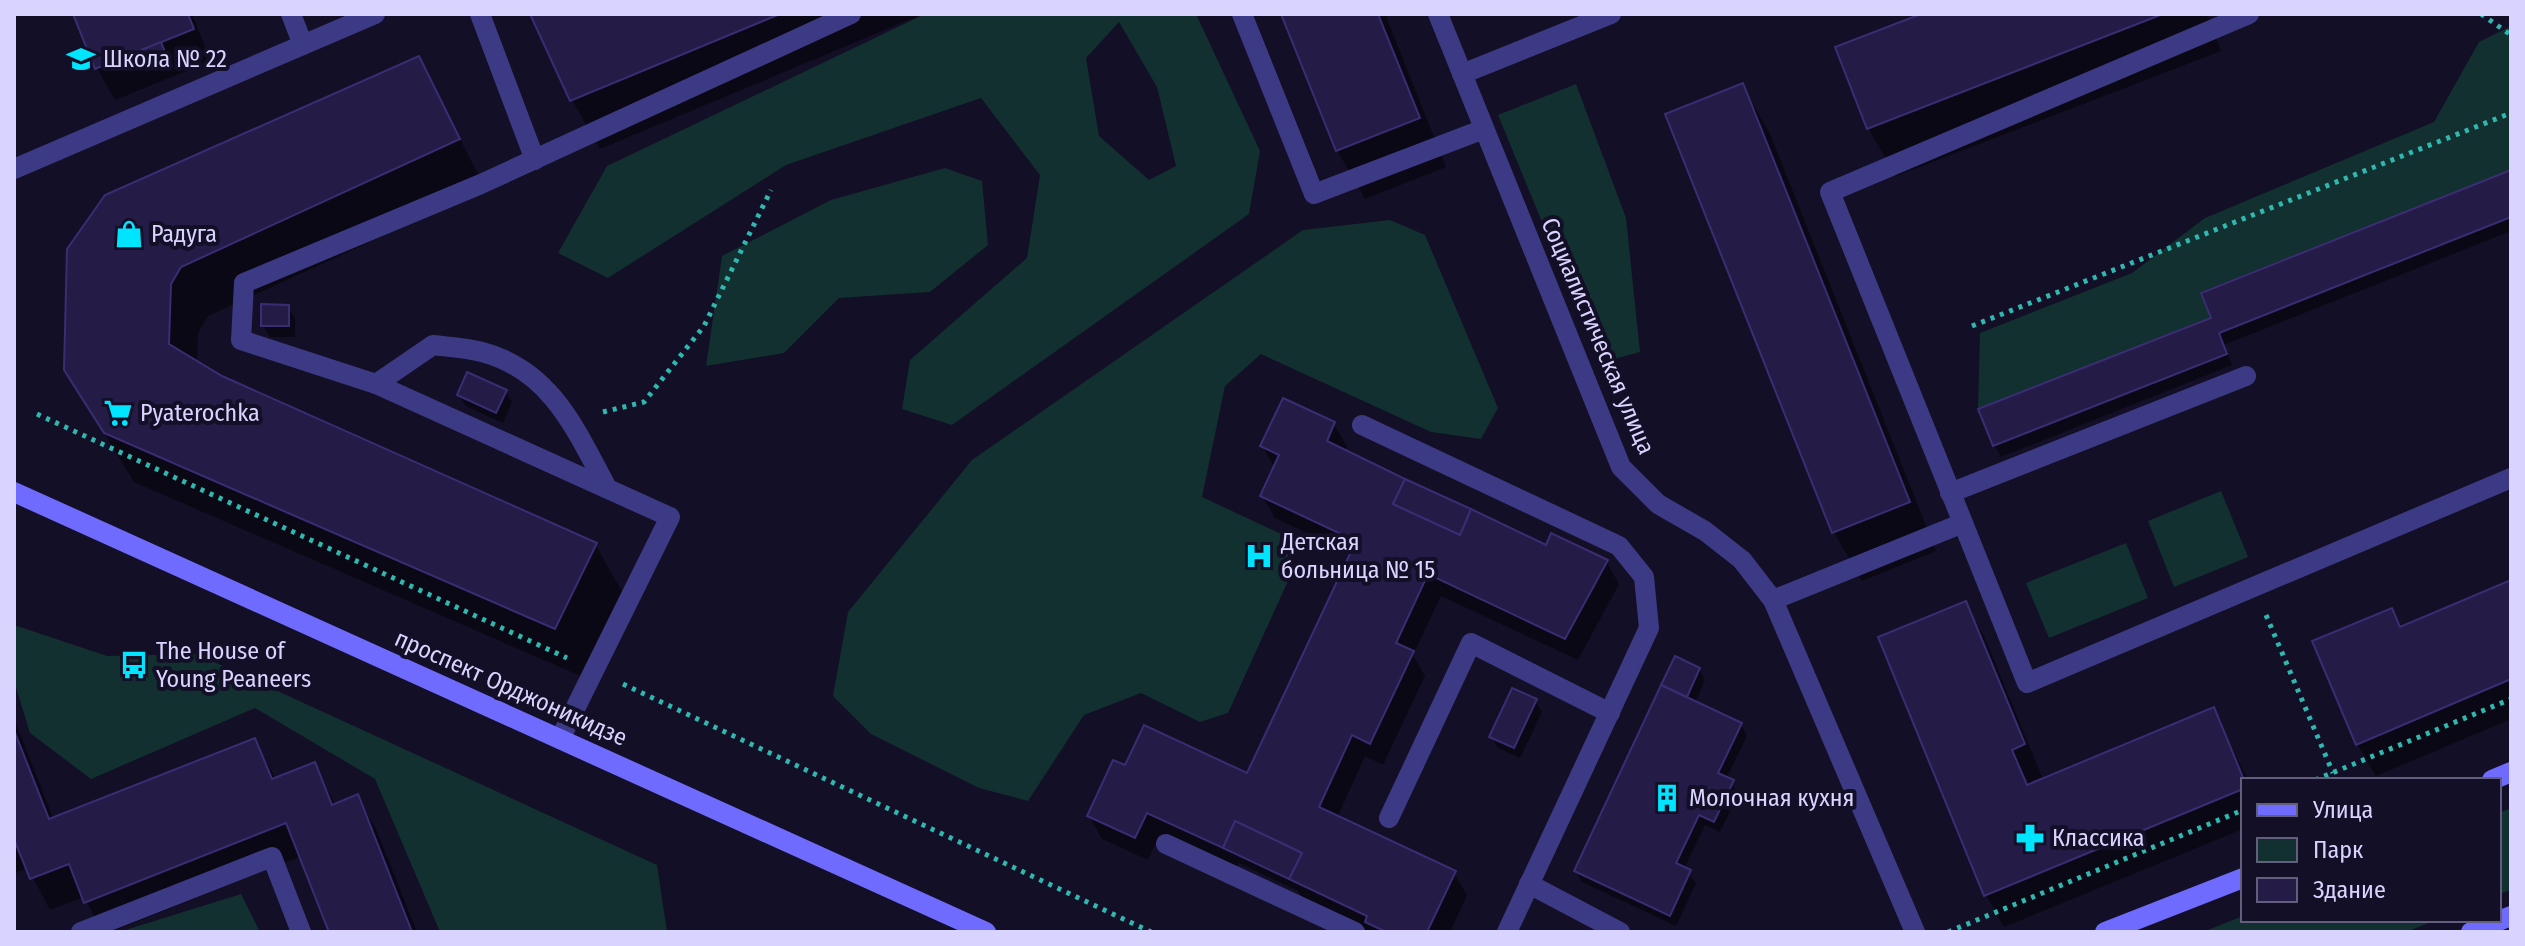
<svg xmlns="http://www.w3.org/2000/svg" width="2525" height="946" font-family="'Fira Sans Condensed',sans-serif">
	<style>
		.green { fill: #12302f; fill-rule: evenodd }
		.shadow { fill: #0007 }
		.building { fill: #241b47; stroke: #3b2d73; stroke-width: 2 }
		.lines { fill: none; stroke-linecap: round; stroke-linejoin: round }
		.path { stroke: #2fb8b0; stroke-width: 5; stroke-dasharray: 4 6; stroke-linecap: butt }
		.lane { stroke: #3d3a85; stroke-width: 20 }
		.street { stroke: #3d3a85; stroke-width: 20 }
		.secondary { stroke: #6f6bff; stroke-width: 20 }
		.labels { text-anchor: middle; stroke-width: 8; stroke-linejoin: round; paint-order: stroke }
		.poi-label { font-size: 24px; fill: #d9d4ff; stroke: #130f26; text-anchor: start }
		.street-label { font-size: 24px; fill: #d9d4ff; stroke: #130f26 }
	</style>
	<rect width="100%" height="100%" fill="#130f26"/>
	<g class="green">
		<path d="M925 14H1196L1260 151 1249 214 952 425 902 409 910 360 1027 258 1040 175 981 98 786 165 608 278 558 253 607 166ZM1119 22 1157 87 1176 166 1149 180 1099 136 1086 58Z"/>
		<path d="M2511 26V170L2201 292 2211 318 1978 409 1980 333 2132 273 2205 218 2434 122 2479 42Z"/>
		<path d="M1576 84 1626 218 1640 352 1600 363 1498 115Z"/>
		<path d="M945 168 982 181 988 245 930 292 839 298 784 353 706 366 722 256 831 200Z"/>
		<path d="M1390 220 1425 235 1498 408 1481 439 1431 432 1261 354 1225 386 1202 497 1296 541 1288 581 1228 713 1200 722 1141 693 1084 715 1028 801 979 788 871 734 833 696 848 612 972 460 1303 230Z"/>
		<path d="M2221 491 2248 557 2174 587 2148 521Z"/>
		<path d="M2126 543 2148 598 2049 638 2026 583Z"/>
		<path d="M14 625 107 656 197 654 657 865 667 932H440L375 779 255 708 91 779 30 733 14 681Z"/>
		<path d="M2511 808V890L2499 894V813Z"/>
		<path d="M241 894 260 932H119Z"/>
		<path d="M2243 916V920H2436L2406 932H2203Z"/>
	</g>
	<g class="shadow">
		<path d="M75 14H192L211 61 115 100 97 68Z"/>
		<path d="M533 14H923L600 149 572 100Z"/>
		<path d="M1283 14H1385L1446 167 1365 199 1337 150Z"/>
		<path d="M1927 14H2207L2221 51 1896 176 1868 128Z"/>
		<path d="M418 59 486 189 208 316 198 333 197 364 221 378 595 544 623 593 583 677 134 482 66 370 69 250Z"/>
		<path d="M1742 85 1770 134 1936 551 1862 581 1834 532Z"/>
		<path d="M2511 172V231L2224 345 2232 365 2001 457 1995 446 1981 411 2214 319Z"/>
		<path d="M288 307 295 318V337H270L263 325Z"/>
		<path d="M505 391 512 402 503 423 466 406 459 395Z"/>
		<path d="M1334 424 1347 447 1345 452 1547 547 1606 561 1619 584 1578 660 1441 596 1413 655 1425 676 1383 765 1365 756 1337 818 1454 873 1467 895 1450 932H1368L1305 902 1298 891 1239 863 1235 870 1160 834 1148 860 1102 839 1089 816 1126 768 1248 776 1352 554 1275 518 1262 496 1275 468 1262 446Z"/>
		<path d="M2511 582V719L2376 776 2357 744 2391 610 2402 628Z"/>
		<path d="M1965 604 1984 636 2042 777 2033 780 2035 784 2213 710 2248 780H2243V829L2004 927 1986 895Z"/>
		<path d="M1676 659 1699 669 1705 680 1695 703 1741 724 1747 736 1726 779 1739 793 1720 832 1705 825 1684 869 1696 883 1676 926 1582 882 1576 871Z"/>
		<path d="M1535 701 1542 712 1520 758 1498 748 1491 737Z"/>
		<path d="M14 719 54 820 254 740 276 779 314 765 336 806 357 797 376 829 417 932H332L302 856 111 932H103L84 897 50 910 28 868 14 874Z"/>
	</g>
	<g class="building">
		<path d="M73 14H188L194 29 95 69Z"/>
		<path d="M530 14H780L570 101Z"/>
		<path d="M1281 14H1378L1420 118 1336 151Z"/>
		<path d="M1921 14H2163L1867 129 1835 47Z"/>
		<path d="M161 42 165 52 133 66 129 55Z"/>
		<path d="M419 56 460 139 181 267 171 284 169 344 222 376 597 543 555 629 104 433 64 370 67 249 105 195Z"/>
		<path d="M1743 83 1910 502 1832 533 1665 114Z"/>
		<path d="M2511 170V217L2219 333 2227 354 1993 446 1978 409 2211 318 2201 293Z"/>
		<path d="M261 304 289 305V326H261Z"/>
		<path d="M467 372 507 390 496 413 457 395Z"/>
		<path d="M1283 398 1335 422 1327 441 1405 479 1393 504 1460 535 1471 509 1546 545 1551 533 1608 560 1565 639 1428 574 1396 643 1414 651 1370 744 1352 735 1319 807 1456 871 1427 932H1386L1365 922 1367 916 1289 879 1302 853 1235 821 1223 848 1147 813 1135 838 1087 816 1113 760 1125 765 1144 725 1247 773 1356 541 1260 496 1279 455 1260 446Z"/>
		<path d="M1405 479 1471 509 1460 535 1393 504Z"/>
		<path d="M2511 580V679L2356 745 2312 641 2392 608 2400 627Z"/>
		<path d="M1966 601 2025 744 2012 750 2027 785 2214 707 2244 780 2243 789 1984 896 1878 637Z"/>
		<path d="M1675 656 1700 668 1687 697 1661 685Z"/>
		<path d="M1661 685 1742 723 1718 773 1734 780 1714 822 1699 815 1676 863 1691 870 1670 916 1574 871Z"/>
		<path d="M1512 688 1537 699 1514 748 1489 737Z"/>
		<path d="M14 730 49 819 255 738 272 779 315 762 332 805 358 794 412 932H329L286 823 84 903 69 864 30 879 14 839Z"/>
		<path d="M1235 821 1302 853 1289 879 1223 848Z"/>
	</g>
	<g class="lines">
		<g class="path">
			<path d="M2481 14 2511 35"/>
			<path d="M1972 326 2511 113"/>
			<path d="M603 412 644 402 704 326 771 190"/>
			<path d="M37 414 567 658"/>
			<path d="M2266 615 2333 773"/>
			<path d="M623 684 1151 932"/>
			<path d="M2315 780 2511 699"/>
			<path d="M1948 932 2243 810"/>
		</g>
		<g class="lane">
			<path d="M291 14 303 45"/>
			<path d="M480 14 535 160"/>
			<path d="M1242 14 1314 194 1484 129"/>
			<path d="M1462 74 1611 14"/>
			<path d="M376 384 433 345C449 347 467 348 482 352 551 370 576 430 607 488"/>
			<path d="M1362 425 1619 546 1644 577 1649 628 1507 932"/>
			<path d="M1950 493 2246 376"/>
			<path d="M1963 523 2027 683 2511 478"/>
			<path d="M1773 600 1963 523 1830 192 2249 14"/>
			<path d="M560 739 670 517 376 384 241 340 244 283 481 184 851 14"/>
			<path d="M1389 818 1471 643 1610 713"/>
			<path d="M1166 844 1355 932"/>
			<path d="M1529 884 1620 932"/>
			<path d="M81 932 272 857 301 932"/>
		</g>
		<g class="street">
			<path d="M1438 14 1621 467 1658 504 1705 531 1742 560 1773 600 1915 932"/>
			<path d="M14 169 375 14"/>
		</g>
		<g class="secondary">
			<path d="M14 492 986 932"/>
			<path d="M2492 780 2511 772"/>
			<path d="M2105 932 2243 878"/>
			<path d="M2471 932 2511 916"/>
		</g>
	</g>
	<defs>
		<symbol id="school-bare" viewBox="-9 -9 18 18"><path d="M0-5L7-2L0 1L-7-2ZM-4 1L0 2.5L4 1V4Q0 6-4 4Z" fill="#00e5ff" stroke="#130f26" stroke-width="2.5" paint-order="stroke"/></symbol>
		<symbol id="shop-bare" viewBox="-9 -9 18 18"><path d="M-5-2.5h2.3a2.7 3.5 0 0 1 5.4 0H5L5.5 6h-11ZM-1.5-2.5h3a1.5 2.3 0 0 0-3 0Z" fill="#00e5ff" stroke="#130f26" stroke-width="2.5" paint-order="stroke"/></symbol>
		<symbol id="supermarket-bare" viewBox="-9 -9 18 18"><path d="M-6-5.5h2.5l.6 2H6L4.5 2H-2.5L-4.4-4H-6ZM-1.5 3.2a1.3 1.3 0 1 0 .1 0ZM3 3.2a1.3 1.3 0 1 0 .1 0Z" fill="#00e5ff" stroke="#130f26" stroke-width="2.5" paint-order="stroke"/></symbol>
		<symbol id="hospital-bare" viewBox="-9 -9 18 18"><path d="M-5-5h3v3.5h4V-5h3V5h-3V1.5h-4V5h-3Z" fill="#00e5ff" stroke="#130f26" stroke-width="2.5" paint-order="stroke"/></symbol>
		<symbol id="bus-bare" viewBox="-9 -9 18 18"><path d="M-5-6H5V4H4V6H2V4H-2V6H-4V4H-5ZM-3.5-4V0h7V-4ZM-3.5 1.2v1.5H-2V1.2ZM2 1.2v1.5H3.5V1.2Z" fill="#00e5ff" stroke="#130f26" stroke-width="2.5" paint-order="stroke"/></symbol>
		<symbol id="building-bare" viewBox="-9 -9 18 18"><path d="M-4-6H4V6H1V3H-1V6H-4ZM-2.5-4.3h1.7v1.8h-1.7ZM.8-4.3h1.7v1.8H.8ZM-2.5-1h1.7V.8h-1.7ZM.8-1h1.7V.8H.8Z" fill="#00e5ff" stroke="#130f26" stroke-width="2.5" paint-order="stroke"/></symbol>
		<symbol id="pharmacy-bare" viewBox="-9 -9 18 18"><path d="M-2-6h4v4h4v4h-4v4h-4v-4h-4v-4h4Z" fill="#00e5ff" stroke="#130f26" stroke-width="2.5" paint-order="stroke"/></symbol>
	</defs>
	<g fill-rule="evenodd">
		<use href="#school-bare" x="61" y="39" width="40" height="40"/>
		<use href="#shop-bare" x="109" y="214" width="40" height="40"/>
		<use href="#supermarket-bare" x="98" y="393" width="40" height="40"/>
		<use href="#hospital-bare" x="1239" y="536" width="40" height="40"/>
		<use href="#bus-bare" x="114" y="645" width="40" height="40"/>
		<use href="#building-bare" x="1647" y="778" width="40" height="40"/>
		<use href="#pharmacy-bare" x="2010" y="818" width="40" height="40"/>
	</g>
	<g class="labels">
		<g class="poi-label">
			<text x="103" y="67">Школа № 22</text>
			<text x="151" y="242">Радуга</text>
			<text x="140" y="421">Pyaterochka</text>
			<text x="1281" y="550">Детская<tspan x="1281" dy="28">больница № 15</tspan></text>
			<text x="156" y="659">The House of<tspan x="156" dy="28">Young Peaneers</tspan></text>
			<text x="1689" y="806">Молочная кухня</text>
			<text x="2052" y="846">Классика</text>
		</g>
		<g class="street-label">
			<text transform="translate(1598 336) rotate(67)" y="8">Социалистическая улица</text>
			<text transform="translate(511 688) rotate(24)" y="8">проспект Орджоникидзе</text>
		</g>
	</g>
	<rect width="2525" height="946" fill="none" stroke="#d9d4ff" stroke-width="32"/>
	<rect x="2241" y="778" width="260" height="144" fill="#130f26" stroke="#625e7d" stroke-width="2"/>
	<rect x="2257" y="804" width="40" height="12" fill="#6f6bff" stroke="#625e7d" stroke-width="2"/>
	<text x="2313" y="818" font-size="24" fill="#d9d4ff">Улица</text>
	<rect x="2257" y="838" width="40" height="24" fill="#12302f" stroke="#625e7d" stroke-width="2"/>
	<text x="2313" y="858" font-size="24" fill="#d9d4ff">Парк</text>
	<rect x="2257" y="878" width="40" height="24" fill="#241b47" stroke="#625e7d" stroke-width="2"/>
	<text x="2313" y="898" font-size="24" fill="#d9d4ff">Здание</text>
</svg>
